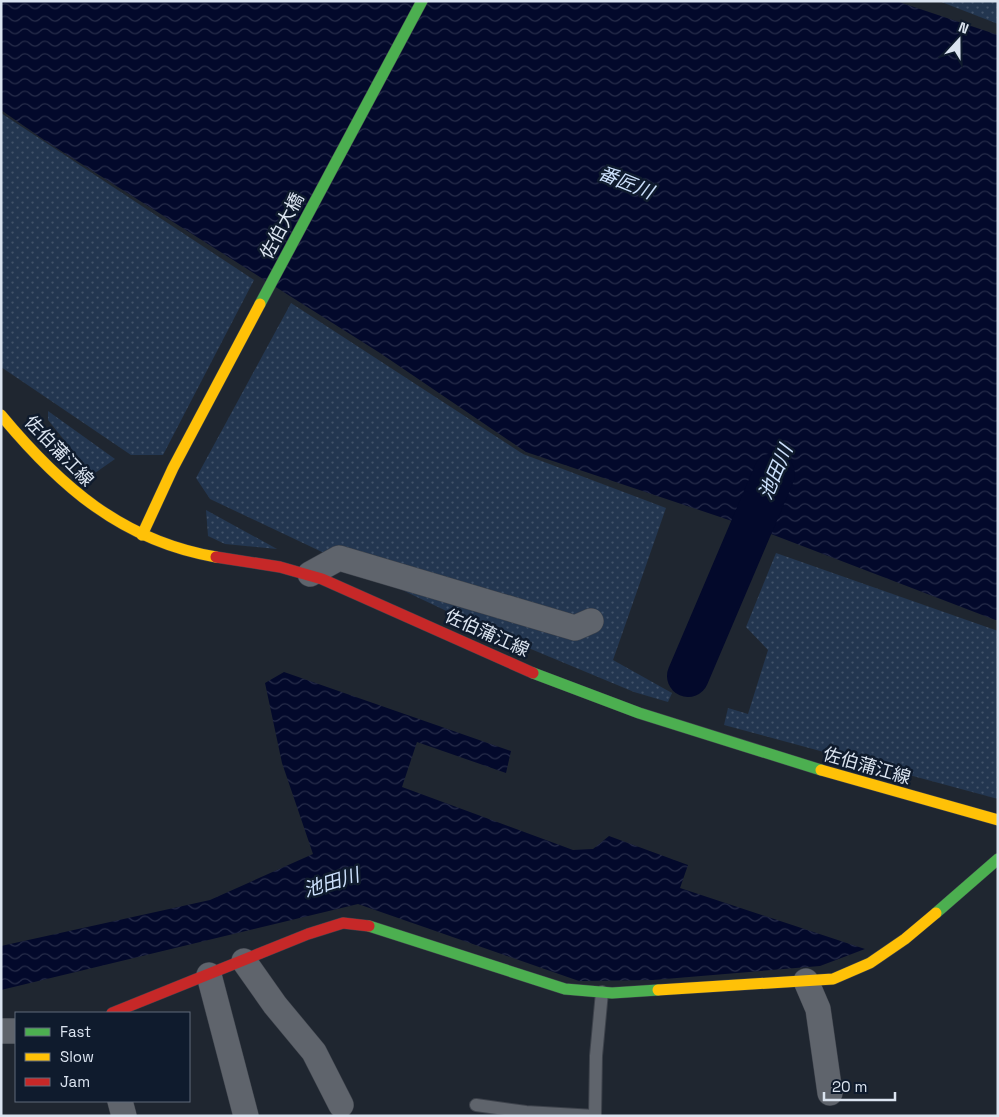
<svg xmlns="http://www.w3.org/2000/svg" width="999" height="1117" font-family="'Space Grotesk','Noto Sans JP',sans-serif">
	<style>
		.grass { fill: url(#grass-dots) }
		.water { fill: url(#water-waves) }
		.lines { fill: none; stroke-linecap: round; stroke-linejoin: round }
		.river { stroke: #03092b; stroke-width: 42 }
		.lane-casing { stroke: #3d424b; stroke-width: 14 }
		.street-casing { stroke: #3d424b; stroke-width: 26 }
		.fast-casing { stroke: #3d424b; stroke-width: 12 }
		.slow-casing { stroke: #3d424b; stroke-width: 12 }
		.jam-casing { stroke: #3d424b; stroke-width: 12 }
		.lane { stroke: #5f646c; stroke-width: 12 }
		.street { stroke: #5f646c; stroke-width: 25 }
		.fast { stroke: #4caf50; stroke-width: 11 }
		.slow { stroke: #ffc107; stroke-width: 11 }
		.jam { stroke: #c62828; stroke-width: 11 }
		.labels { text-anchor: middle; stroke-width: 5; stroke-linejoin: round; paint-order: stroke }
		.street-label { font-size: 18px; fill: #dbe4f0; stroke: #0f1b2d }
		.water-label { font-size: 19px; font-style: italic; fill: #cce0fc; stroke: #0f1b2d }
	</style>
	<defs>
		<pattern id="grass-dots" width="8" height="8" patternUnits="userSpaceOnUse" patternTransform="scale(1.25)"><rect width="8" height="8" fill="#233650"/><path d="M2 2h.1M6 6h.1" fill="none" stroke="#42536a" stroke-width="1.8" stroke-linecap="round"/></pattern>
		<pattern id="water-waves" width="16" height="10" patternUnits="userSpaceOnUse" patternTransform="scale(1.25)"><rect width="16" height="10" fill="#03092b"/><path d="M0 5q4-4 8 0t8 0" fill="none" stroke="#272d4a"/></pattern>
	</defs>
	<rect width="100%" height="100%" fill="#1f2630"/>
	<g class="grass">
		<path d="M939 1H998V24Z"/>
		<path d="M1 113 254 280 163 455H131L1 367Z"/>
		<path d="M291 303 523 454 666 508 613 660 672 693 668 702 634 692 495 634 210 499 196 478Z"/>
		<path d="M48 411 115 459 95 473 86 467 48 420Z"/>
		<path d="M206 510 277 549 225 544 208 536Z"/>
		<path d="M776 553 998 631V799L724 725 728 708 748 714 768 650 746 627Z"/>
	</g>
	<g class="water">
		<path d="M1 1H896L998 35V621L771 534 526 452 380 353 47 142 1 110Z"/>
		<path d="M284 672 511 751 506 773 417 742 402 787 573 850 593 849 609 836 688 865 680 888 865 949 820 966 653 980 579 981 358 904 1 990V946L210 900 313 854 282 763 265 683Z"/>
	</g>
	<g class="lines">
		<path class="river" d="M688 676 774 474"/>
		<defs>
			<g id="lane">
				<path d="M476 1105 526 1112 595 1116"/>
				<path d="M595 1116 596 1056 602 992"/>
			</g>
			<g id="street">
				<path d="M310 574 339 558 575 628 591 621"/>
				<path d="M244 961 275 1005 314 1052 341 1105"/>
				<path d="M209 975 246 1116"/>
				<path d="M806 981 818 1009 830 1093"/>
				<path d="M1 1031H16"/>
				<path d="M120 1101 124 1116"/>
			</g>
			<g id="fast">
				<path d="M260 304 422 1"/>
				<path d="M533 673 639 713 821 770"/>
				<path d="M936 913 998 859"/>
				<path d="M369 926 565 989 612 993 658 990"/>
			</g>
			<g id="slow">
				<path d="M1 415C60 486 122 541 216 557"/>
				<path d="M142 535 173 468 260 304"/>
				<path d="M821 770 998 820"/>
				<path d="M658 990 833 979 870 963 905 939 936 913"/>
			</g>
			<g id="jam">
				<path d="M216 557 280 567 322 579 533 673"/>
				<path d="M112 1013 308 934 343 923 369 926"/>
			</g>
		</defs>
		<use href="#lane" class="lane-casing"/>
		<use href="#street" class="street-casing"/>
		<use href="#fast" class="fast-casing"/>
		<use href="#slow" class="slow-casing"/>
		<use href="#jam" class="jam-casing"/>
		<use href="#lane" class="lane"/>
		<use href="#street" class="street"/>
		<use href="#fast" class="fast"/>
		<use href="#slow" class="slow"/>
		<use href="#jam" class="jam"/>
	</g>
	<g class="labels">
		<g class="street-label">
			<text transform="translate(282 226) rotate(-62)" y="6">佐伯大橋</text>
			<text transform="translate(59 451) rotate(46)" y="6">佐伯蒲江線</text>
			<text transform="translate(487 633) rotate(24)" y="6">佐伯蒲江線</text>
			<text transform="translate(867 766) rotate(16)" y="6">佐伯蒲江線</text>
		</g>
		<g class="water-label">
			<text transform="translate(626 182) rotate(22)" y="7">番匠川</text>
			<text transform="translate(775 472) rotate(-67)" y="7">池田川</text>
			<text transform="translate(331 882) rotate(-17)" y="7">池田川</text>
		</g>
	</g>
	<rect width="999" height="1117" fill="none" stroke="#dbe4f0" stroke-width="5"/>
	<rect x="15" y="1012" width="175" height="90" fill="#0f1b2d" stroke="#616b7b"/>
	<rect x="25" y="1028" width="25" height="8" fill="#4caf50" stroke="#616b7b"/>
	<text x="60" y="1037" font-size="15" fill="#dbe4f0">Fast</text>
	<rect x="25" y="1053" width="25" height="8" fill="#ffc107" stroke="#616b7b"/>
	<text x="60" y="1062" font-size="15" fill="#dbe4f0">Slow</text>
	<rect x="25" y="1078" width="25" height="8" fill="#c62828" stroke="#616b7b"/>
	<text x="60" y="1087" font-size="15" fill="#dbe4f0">Jam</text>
	<g transform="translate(959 40) rotate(21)" stroke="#0f1b2d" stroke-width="4" paint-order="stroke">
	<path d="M0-4L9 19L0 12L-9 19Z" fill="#dbe4f0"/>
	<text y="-8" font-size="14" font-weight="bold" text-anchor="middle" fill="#dbe4f0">N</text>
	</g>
	<path d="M824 1092v8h71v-8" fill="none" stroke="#dbe4f0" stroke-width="2.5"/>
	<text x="832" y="1092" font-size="15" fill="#dbe4f0" stroke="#0f1b2d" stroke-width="4" paint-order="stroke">20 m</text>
</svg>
